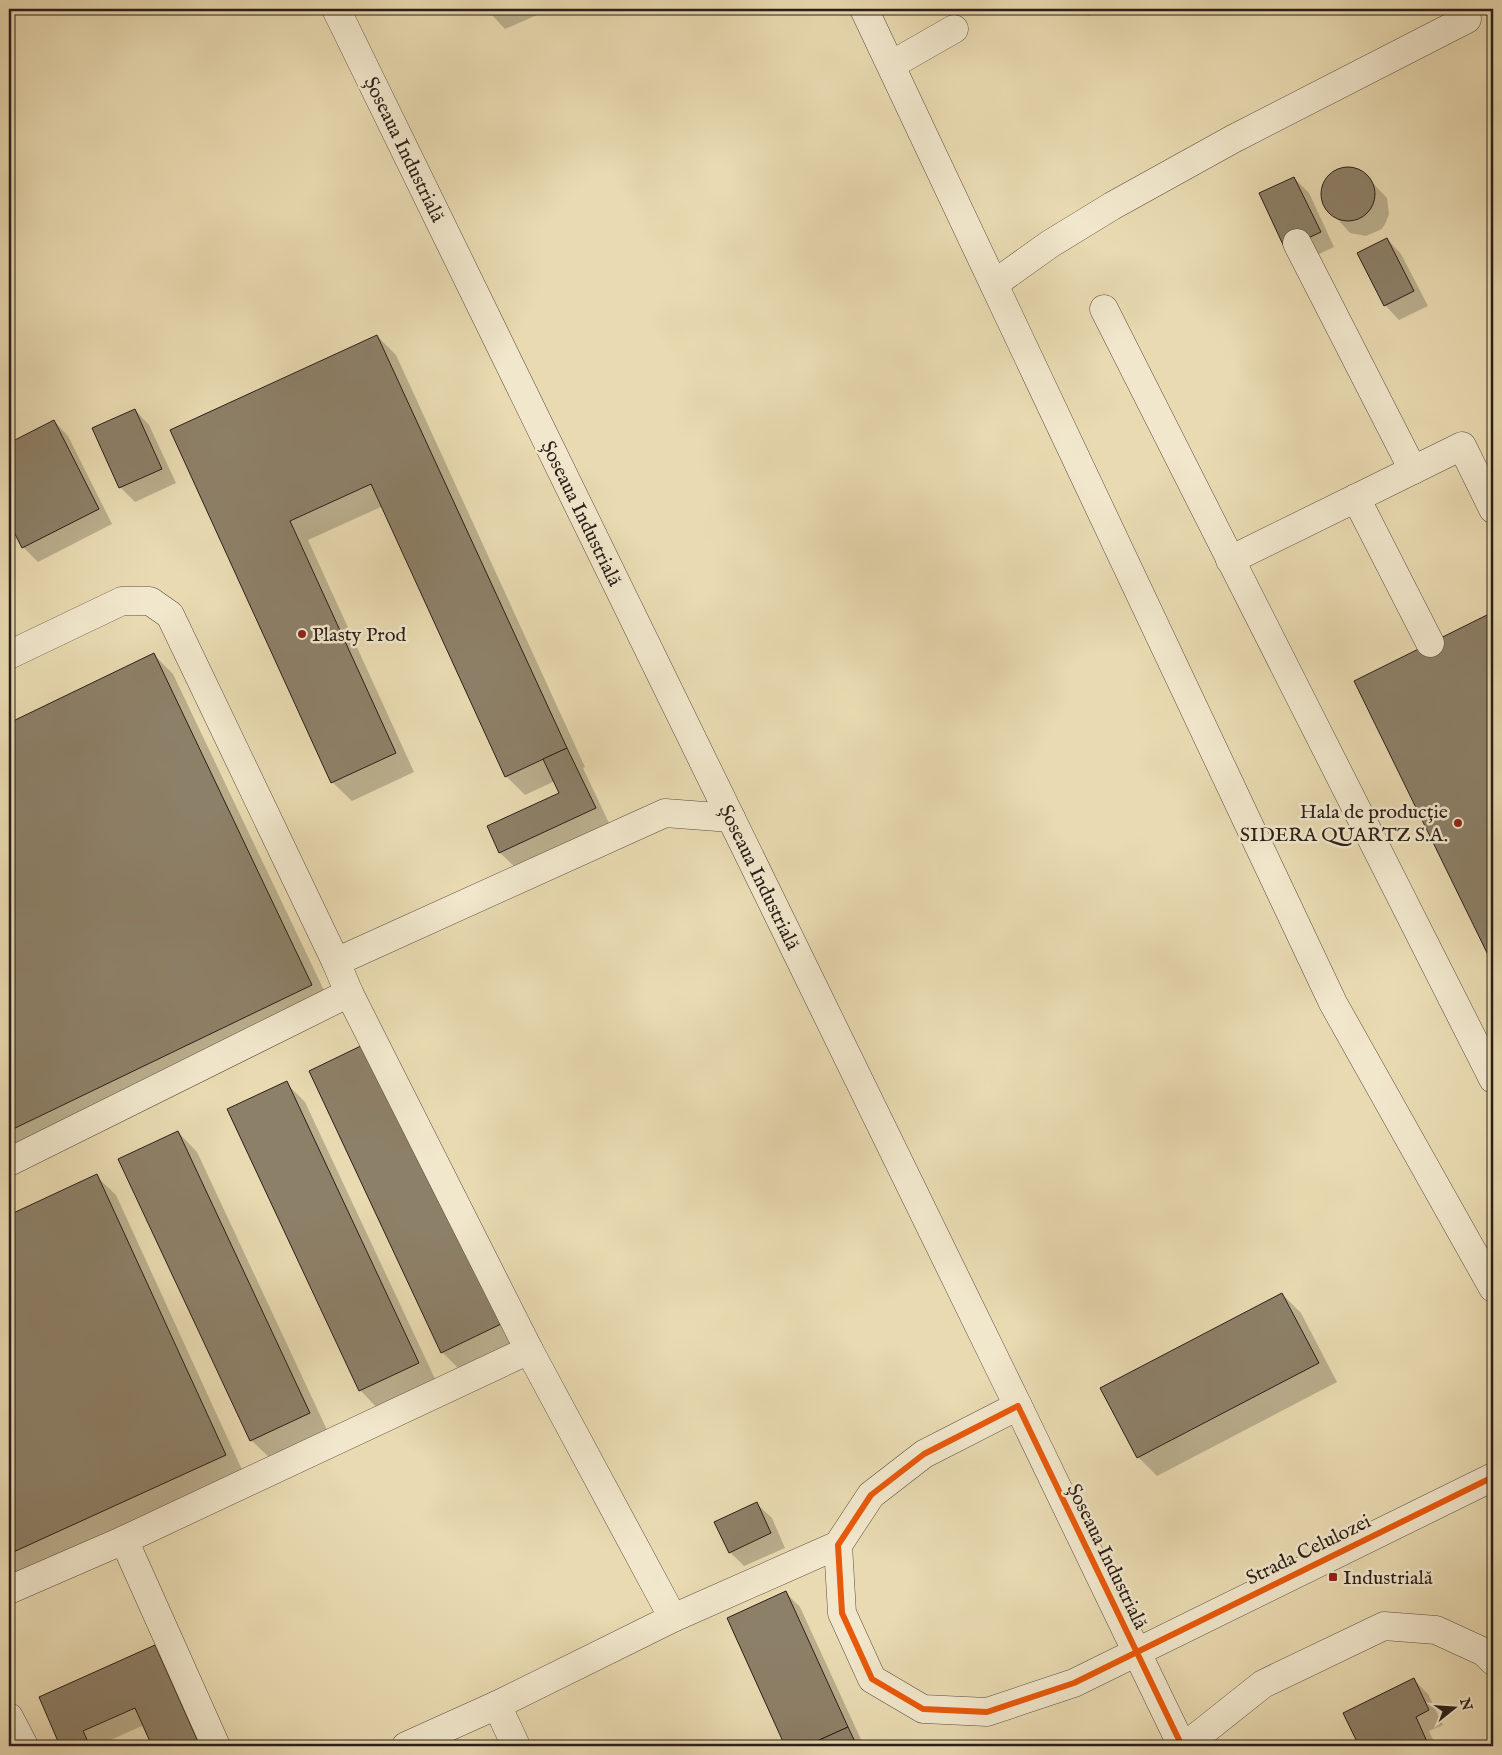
<svg xmlns="http://www.w3.org/2000/svg" width="1502" height="1755" font-family="'IM FELL English',serif">
	<style>
		.shadow { fill: #0003 }
		.building { fill: #8d8068; stroke: #2a1e19 }
		.lines { fill: none; stroke-linecap: round; stroke-linejoin: round }
		.minor-casing { stroke: #5a4d3f; stroke-width: 29 }
		.minor { stroke: #f1e7cc; stroke-width: 28 }
		.cycleway-casing { stroke: #f1e7cc; stroke-width: 9 }
		.cycleway { stroke: #e8590c; stroke-width: 6 }
		.poi-dot { fill: #8f2418; stroke: #f1e7cc; stroke-width: 2 }
		.labels { text-anchor: middle; stroke-width: 5; stroke-linejoin: round; paint-order: stroke }
		.street-label { font-size: 20px; fill: #2a1e19; stroke: #f1e7cc }
		.poi-label { font-size: 20px; fill: #2a1e19; stroke: #f1e7cc; text-anchor: start }
	</style>
	<rect width="100%" height="100%" fill="#e9dab1"/>
	<filter id="stains"><feTurbulence type="fractalNoise" baseFrequency=".004" numOctaves="4"/><feColorMatrix values="0 0 0 0 .2 0 0 0 0 .09 0 0 0 0 .02 0 0 0 .5 -.17"/></filter>
	<radialGradient id="worn" r=".72"><stop offset=".6" stop-color="#630" stop-opacity="0"/><stop offset="1" stop-color="#630" stop-opacity=".3"/></radialGradient>
	<g class="shadow">
		<path d="M489 9H534L537 15 505 29 491 14Z"/>
		<path d="M1081 9H1102L1088 16Z"/>
		<path d="M1350 168 1366 176 1387 198 1389 214 1386 222 1382 229 1366 236 1350 233 1324 204 1322 196 1323 187 1327 179 1333 172 1341 169Z"/>
		<path d="M1294 178 1309 193 1334 247 1300 263Z"/>
		<path d="M1387 239 1401 254 1428 306 1399 320 1385 305Z"/>
		<path d="M377 336 396 355 585 767 583 768 609 823 515 867 500 853 488 827 560 793 555 781 525 795 506 776 383 506 308 540 414 772 352 801 332 782 172 430Z"/>
		<path d="M135 410 149 425 176 483 135 502 120 487Z"/>
		<path d="M54 421 68 436 112 524 38 562 23 547 9 519V444Z"/>
		<path d="M1493 613V962L1355 681Z"/>
		<path d="M154 655 173 674 331 1005 9 1159V724Z"/>
		<path d="M388 1063 519 1344 461 1371 442 1352Z"/>
		<path d="M286 1083 305 1102 437 1383 379 1410 360 1390Z"/>
		<path d="M178 1132 197 1152 328 1432 271 1459 251 1440Z"/>
		<path d="M96 1176 116 1195 244 1474 15 1579 9 1573V1216Z"/>
		<path d="M1282 1294 1301 1313 1337 1382 1157 1476 1138 1457Z"/>
		<path d="M757 1504 772 1518 785 1548 744 1566 730 1552Z"/>
		<path d="M786 1593 800 1607 864 1746H786L728 1619Z"/>
		<path d="M155 1646 169 1661 207 1746H153L144 1725 97 1746H62L40 1697Z"/>
		<path d="M1414 1680 1428 1694 1443 1725 1429 1731 1436 1746H1360L1344 1713Z"/>
	</g>
	<g class="building">
		<path d="M487 9H504L490 15Z"/>
		<circle cx="1348" cy="194" r="27"/>
		<path d="M1294 177 1321 232 1285 249 1259 193Z"/>
		<path d="M1387 238 1414 291 1384 306 1357 253Z"/>
		<path d="M377 335 567 748 505 777 371 484 290 521 396 753 331 783 170 430Z"/>
		<path d="M135 409 162 469 119 488 92 428Z"/>
		<path d="M54 420 99 509 22 548 9 522V443Z"/>
		<path d="M1493 612V965L1354 681Z"/>
		<path d="M154 653 312 985 9 1131V723Z"/>
		<path d="M567 748 596 808 499 853 487 826 559 793 543 759Z"/>
		<path d="M369 1042 501 1324 441 1353 309 1071Z"/>
		<path d="M287 1081 419 1363 359 1391 227 1109Z"/>
		<path d="M178 1131 310 1413 250 1441 118 1159Z"/>
		<path d="M97 1174 226 1455 9 1554V1215Z"/>
		<path d="M1282 1293 1319 1363 1137 1458 1100 1388Z"/>
		<path d="M757 1502 771 1533 729 1553 714 1522Z"/>
		<path d="M786 1591 848 1727 806 1746H785L727 1618Z"/>
		<path d="M155 1645 200 1746H152L135 1708 83 1731 89 1744 84 1746H60L39 1697Z"/>
		<path d="M1414 1678 1429 1710 1416 1717 1429 1746H1359L1343 1713Z"/>
		<path d="M848 1727 857 1746H806Z"/>
	</g>
	<g class="lines">
		<defs>
			<g id="minor">
				<path d="M336 9 1018 1406 1182 1746"/>
				<path d="M864 9 1333 1003 1493 1288"/>
				<path d="M891 65 954 29"/>
				<path d="M1297 243 1413 470"/>
				<path d="M994 284 1050 244 1112 206 1233 139 1467 19"/>
				<path d="M1104 309 1493 1079"/>
				<path d="M1356 498 1430 643"/>
				<path d="M1230 560 1462 446 1493 509"/>
				<path d="M9 655 122 601H150L170 615 336 962"/>
				<path d="M349 993 529 1350 673 1618"/>
				<path d="M9 1162 349 993 336 962 665 813 731 818"/>
				<path d="M1018 1406 924 1454 871 1495 838 1545 842 1613 872 1679 923 1709 987 1712 1074 1683 1493 1477"/>
				<path d="M124 1540 216 1746"/>
				<path d="M9 1590 124 1540 529 1350"/>
				<path d="M497 1705 516 1746"/>
				<path d="M9 1717 24 1746"/>
				<path d="M406 1746 497 1705 673 1618 838 1545"/>
				<path d="M1185 1746 1263 1684 1384 1626 1436 1630 1484 1652 1493 1661"/>
			</g>
		</defs>
		<use href="#minor" class="minor-casing"/>
		<use href="#minor" class="minor"/>
		<defs>
			<path id="cycleway" d="M1182 1746 1018 1406 924 1454 871 1495 838 1545 842 1613 872 1679 923 1709 987 1712 1074 1683 1493 1477"/>
		</defs>
		<use href="#cycleway" class="cycleway-casing"/>
		<use href="#cycleway" class="cycleway"/>
	</g>
	<g class="poi-dot">
		<circle cx="302" cy="634" r="5"/>
		<circle cx="1458" cy="823" r="5"/>
		<rect x="1328" y="1572" width="10" height="10" rx="2.5"/>
	</g>
	<g class="labels">
		<g class="street-label">
			<text transform="translate(405 149) rotate(64)" y="7">Șoseaua Industrială</text>
			<text transform="translate(582 513) rotate(64)" y="7">Șoseaua Industrială</text>
			<text transform="translate(760 877) rotate(64)" y="7">Șoseaua Industrială</text>
			<text transform="translate(1308 1549) rotate(-26)" y="7">Strada Celulozei</text>
			<text transform="translate(1108 1556) rotate(64)" y="7">Șoseaua Industrială</text>
		</g>
		<g class="poi-label">
			<text x="312" y="641">Plasty Prod</text>
			<text x="1448" y="818" text-anchor="end">Hala de producție<tspan x="1448" dy="23">SIDERA QUARTZ S.A.</tspan></text>
			<text x="1343" y="1584">Industrială</text>
		</g>
	</g>
	<rect width="1502" height="1755" fill="none" stroke="#e9dab1" stroke-width="30"/>
	<rect x="10" y="10" width="1482" height="1735" fill="none" stroke="#2a1e19" stroke-width="2.5"/>
	<rect x="15" y="15" width="1472" height="1725" fill="none" stroke="#2a1e19"/>
	<g transform="translate(1454 1708) rotate(73)" stroke="#f1e7cc" stroke-width="4" paint-order="stroke">
	<path d="M0-4L9 19L0 12L-9 19Z" fill="#2a1e19"/>
	<text y="-8" font-size="14" font-weight="bold" text-anchor="middle" fill="#2a1e19">N</text>
	</g>
	<rect width="100%" height="100%" filter="url(#stains)"/>
	<rect width="100%" height="100%" fill="url(#worn)"/>
</svg>
